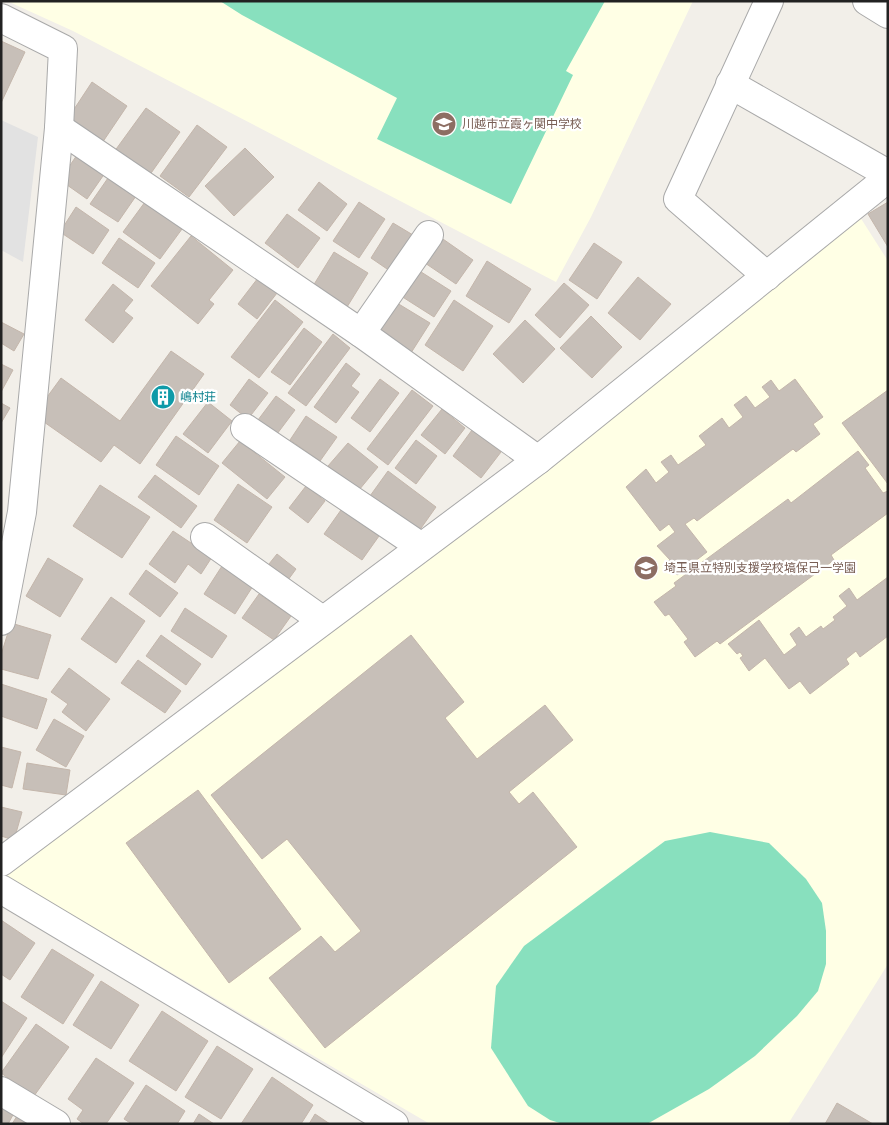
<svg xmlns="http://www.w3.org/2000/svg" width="889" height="1125" font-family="'Source Sans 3','Noto Sans JP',sans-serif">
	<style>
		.education { fill: #ffffe5 }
		.pitch { fill: #88e0be }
		.parking { fill: #e2e2e2 }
		.building { fill: #c7bfb8; stroke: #c4b6ab }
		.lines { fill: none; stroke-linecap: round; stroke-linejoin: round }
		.street-casing { stroke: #a9a9a9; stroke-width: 30 }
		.street { stroke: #fff; stroke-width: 28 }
		.labels { text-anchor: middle; stroke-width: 4.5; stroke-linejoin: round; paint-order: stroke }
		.education-label { font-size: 12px; fill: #785e54; stroke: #fff; text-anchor: start }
		.culture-label { font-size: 12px; fill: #0d838f; stroke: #fff; text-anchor: start }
	</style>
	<rect width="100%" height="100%" fill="#f2efe9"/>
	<g class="education">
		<path d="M7 1H693L591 217 556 282 73 31Z"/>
		<path d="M860 217 888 261V964L788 1124H430L6 876Z"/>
	</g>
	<g class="pitch">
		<path d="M220 1H605L566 71 573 75 511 204 377 139 397 98 242 15Z"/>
		<path d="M710 832 769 843 806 879 822 903 826 931V964L818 991 797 1016 755 1056 709 1089 647 1124H563L550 1120 528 1106 491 1048 496 986 524 946 665 841Z"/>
	</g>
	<path class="parking" d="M1 120 38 137 23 262 1 250Z"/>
	<g class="building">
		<path d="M1 41 25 52 1 103Z"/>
		<path d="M92 82 127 106 98 149 63 126Z"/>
		<path d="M146 108 180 132 149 176 114 152Z"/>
		<path d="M197 125 227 147 189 197 160 176Z"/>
		<path d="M245 148 274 177 234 216 205 186Z"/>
		<path d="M77 155 105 173 87 199 60 180Z"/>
		<path d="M108 178 136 196 118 222 90 204Z"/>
		<path d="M319 182 347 204 327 231 298 210Z"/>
		<path d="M145 202 182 229 160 259 123 232Z"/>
		<path d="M359 202 385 219 359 258 333 241Z"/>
		<path d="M888 202V247L868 214Z"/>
		<path d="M76 207 109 230 93 254 60 232Z"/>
		<path d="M287 214 320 238 298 268 265 243Z"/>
		<path d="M393 223 413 235 390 271 371 258Z"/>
		<path d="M191 236 233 270 209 300 214 304 198 324 151 286Z"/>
		<path d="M440 237 473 260 456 284 422 261Z"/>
		<path d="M119 238 155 263 138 288 102 263Z"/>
		<path d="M594 243 622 262 597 299 569 280Z"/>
		<path d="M334 252 368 273 347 307 313 286Z"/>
		<path d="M487 261 531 289 509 323 466 296Z"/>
		<path d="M418 270 451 291 434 317 401 296Z"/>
		<path d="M638 277 671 304 640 340 608 313Z"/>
		<path d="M258 278 277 293 257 319 238 304Z"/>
		<path d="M564 283 589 305 560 338 535 315Z"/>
		<path d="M113 284 133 300 124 311 133 318 113 343 85 320Z"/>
		<path d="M275 300 303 322 259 378 231 357Z"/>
		<path d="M454 300 493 326 463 371 425 345Z"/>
		<path d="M397 303 430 323 409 356 376 335Z"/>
		<path d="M591 316 622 347 592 378 560 348Z"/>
		<path d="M525 320 555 349 523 383 493 354Z"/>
		<path d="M1 322 24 334 14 351 1 343Z"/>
		<path d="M304 328 322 342 290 385 271 372Z"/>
		<path d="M333 334 350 348 306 406 288 393Z"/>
		<path d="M171 351 204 374 140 464 114 445 101 462 34 415 61 378 120 421Z"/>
		<path d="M346 363 360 374 351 386 359 392 336 423 314 407Z"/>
		<path d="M1 364 13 370 1 392Z"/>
		<path d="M249 379 268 393 248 419 230 405Z"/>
		<path d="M380 379 399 393 370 432 351 418Z"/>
		<path d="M795 379 823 417 813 424 820 434 796 452 793 449 697 521 694 518 685 524 707 552 677 575 667 562 670 560 657 546 675 532 669 524 660 531 626 487 646 469 656 483 669 472 661 462 671 455 678 465 706 445 699 436 722 418 729 428 743 417 734 405 746 396 755 408 770 397 762 387 771 380 779 391Z"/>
		<path d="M412 390 433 406 388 465 367 449Z"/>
		<path d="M888 390V484L842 423Z"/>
		<path d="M276 396 295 410 277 434 258 420Z"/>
		<path d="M208 402 232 421 208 453 183 434Z"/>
		<path d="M1 403 10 408 1 423Z"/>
		<path d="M442 409 465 428 445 454 421 435Z"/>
		<path d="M306 416 337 437 320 461 290 440Z"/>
		<path d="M472 430 501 452 481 478 453 456Z"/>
		<path d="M176 436 219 466 199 495 156 465Z"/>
		<path d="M416 440 437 456 416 484 395 468Z"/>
		<path d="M240 441 285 477 267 499 222 463Z"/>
		<path d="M348 443 378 467 359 490 328 466Z"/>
		<path d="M858 451 869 465 865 468 883 493 888 491V513L831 555 834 560 720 644 717 641 695 657 684 642 688 639 669 614 665 616 654 602 676 586 674 583 788 499 791 503Z"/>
		<path d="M388 471 436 507 419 531 370 496Z"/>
		<path d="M155 475 197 506 181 528 138 497Z"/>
		<path d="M238 484 272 507 247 543 214 520Z"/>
		<path d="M100 485 150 517 122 558 73 526Z"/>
		<path d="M306 486 325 501 308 523 289 508Z"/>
		<path d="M341 510 379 536 362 560 324 534Z"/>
		<path d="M173 531 212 557 201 574 188 564 175 583 149 564Z"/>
		<path d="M277 554 296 569 288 580 269 564Z"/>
		<path d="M48 558 83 579 60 617 26 596Z"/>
		<path d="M222 566 253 586 235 614 204 594Z"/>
		<path d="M146 570 178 593 160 617 129 594Z"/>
		<path d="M888 577V636L860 657 856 651 846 659 849 664 810 694 800 681 789 689 765 658 749 671 740 658 743 656 740 652 737 654 728 644 759 620 784 655 797 645 790 634 799 627 806 637 821 626 823 629 835 620 833 617 847 606 839 596 849 588 857 600Z"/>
		<path d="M259 594 291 616 274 640 242 618Z"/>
		<path d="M111 597 145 621 116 663 81 639Z"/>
		<path d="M185 608 227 636 212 658 171 631Z"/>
		<path d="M11 623 51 635 38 679 1 669V655Z"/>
		<path d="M161 635 201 664 186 685 146 656Z"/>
		<path d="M411 635 464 702 445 718 477 759 545 705 573 740 509 792 519 804 533 792 577 847 325 1048 269 978 321 936 335 952 361 931 287 839 262 859 211 795Z"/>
		<path d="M138 660 181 691 165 713 121 683Z"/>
		<path d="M69 668 110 699 86 731 62 712 68 704 51 692Z"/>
		<path d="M1 684 47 699 37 729 1 716Z"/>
		<path d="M54 719 84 736 66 767 36 750Z"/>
		<path d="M1 747 21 752 12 788 1 785Z"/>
		<path d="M27 763 70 770 66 795 23 789Z"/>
		<path d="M198 790 301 929 229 983 126 843Z"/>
		<path d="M1 807 22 812 14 840 1 836Z"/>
		<path d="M1 920 35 943 10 980 1 974Z"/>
		<path d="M52 949 94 975 63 1024 21 997Z"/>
		<path d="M101 981 139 1005 111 1049 73 1025Z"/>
		<path d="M1 1001 27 1018 1 1058Z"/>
		<path d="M162 1011 208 1041 176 1091 129 1061Z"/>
		<path d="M36 1024 69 1047 34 1096 1 1073Z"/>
		<path d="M217 1046 253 1069 221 1119 185 1097Z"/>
		<path d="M96 1058 134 1083 106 1124H84L77 1119 83 1110 68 1099Z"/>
		<path d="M272 1077 313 1105 301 1124H241Z"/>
		<path d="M146 1085 185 1111 177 1124H132L124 1119Z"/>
		<path d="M837 1103 873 1124H825Z"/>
		<path d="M1 1106 14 1113 8 1124H1Z"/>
		<path d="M199 1114 214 1124H193Z"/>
		<path d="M315 1114 330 1124H309Z"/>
		<path d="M17 1116 29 1124H12Z"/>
	</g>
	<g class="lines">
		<defs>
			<g id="street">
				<path d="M867 1 888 14"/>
				<path d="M1 18 63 49 59 128 22 512 1 621"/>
				<path d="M730 84 888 174"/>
				<path d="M59 128 361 333 538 460"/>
				<path d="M767 276 678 199 769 1"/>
				<path d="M361 333 429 235"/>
				<path d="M245 428 420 546"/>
				<path d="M205 537 322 620"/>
				<path d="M1 862 538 460 888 178"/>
				<path d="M1 889 394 1124"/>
				<path d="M1 1091 56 1124"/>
			</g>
		</defs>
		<use href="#street" class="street-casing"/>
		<use href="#street" class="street"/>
	</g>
	<defs>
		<symbol id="school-disc" viewBox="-11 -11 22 22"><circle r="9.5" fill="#8d6e63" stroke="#fff"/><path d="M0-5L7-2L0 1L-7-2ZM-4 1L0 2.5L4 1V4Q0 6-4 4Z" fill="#fff"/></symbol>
		<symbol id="building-disc" viewBox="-11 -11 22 22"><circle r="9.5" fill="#0f9aa8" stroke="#fff"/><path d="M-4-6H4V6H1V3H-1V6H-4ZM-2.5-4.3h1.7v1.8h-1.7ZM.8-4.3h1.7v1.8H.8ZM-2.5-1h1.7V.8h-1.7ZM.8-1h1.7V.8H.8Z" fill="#fff"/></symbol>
	</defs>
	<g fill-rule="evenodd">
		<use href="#school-disc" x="430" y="110" width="28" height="28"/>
		<use href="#building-disc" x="149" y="383" width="28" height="28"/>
		<use href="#school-disc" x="632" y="554" width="28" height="28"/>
	</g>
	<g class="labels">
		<g class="education-label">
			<text x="462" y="128">川越市立霞ヶ関中学校</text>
			<text x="664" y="572">埼玉県立特別支援学校塙保己一学園</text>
		</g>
		<g class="culture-label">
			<text x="180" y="401">嶋村荘</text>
		</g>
	</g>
	<rect width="889" height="1125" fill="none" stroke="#222222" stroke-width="5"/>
</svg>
